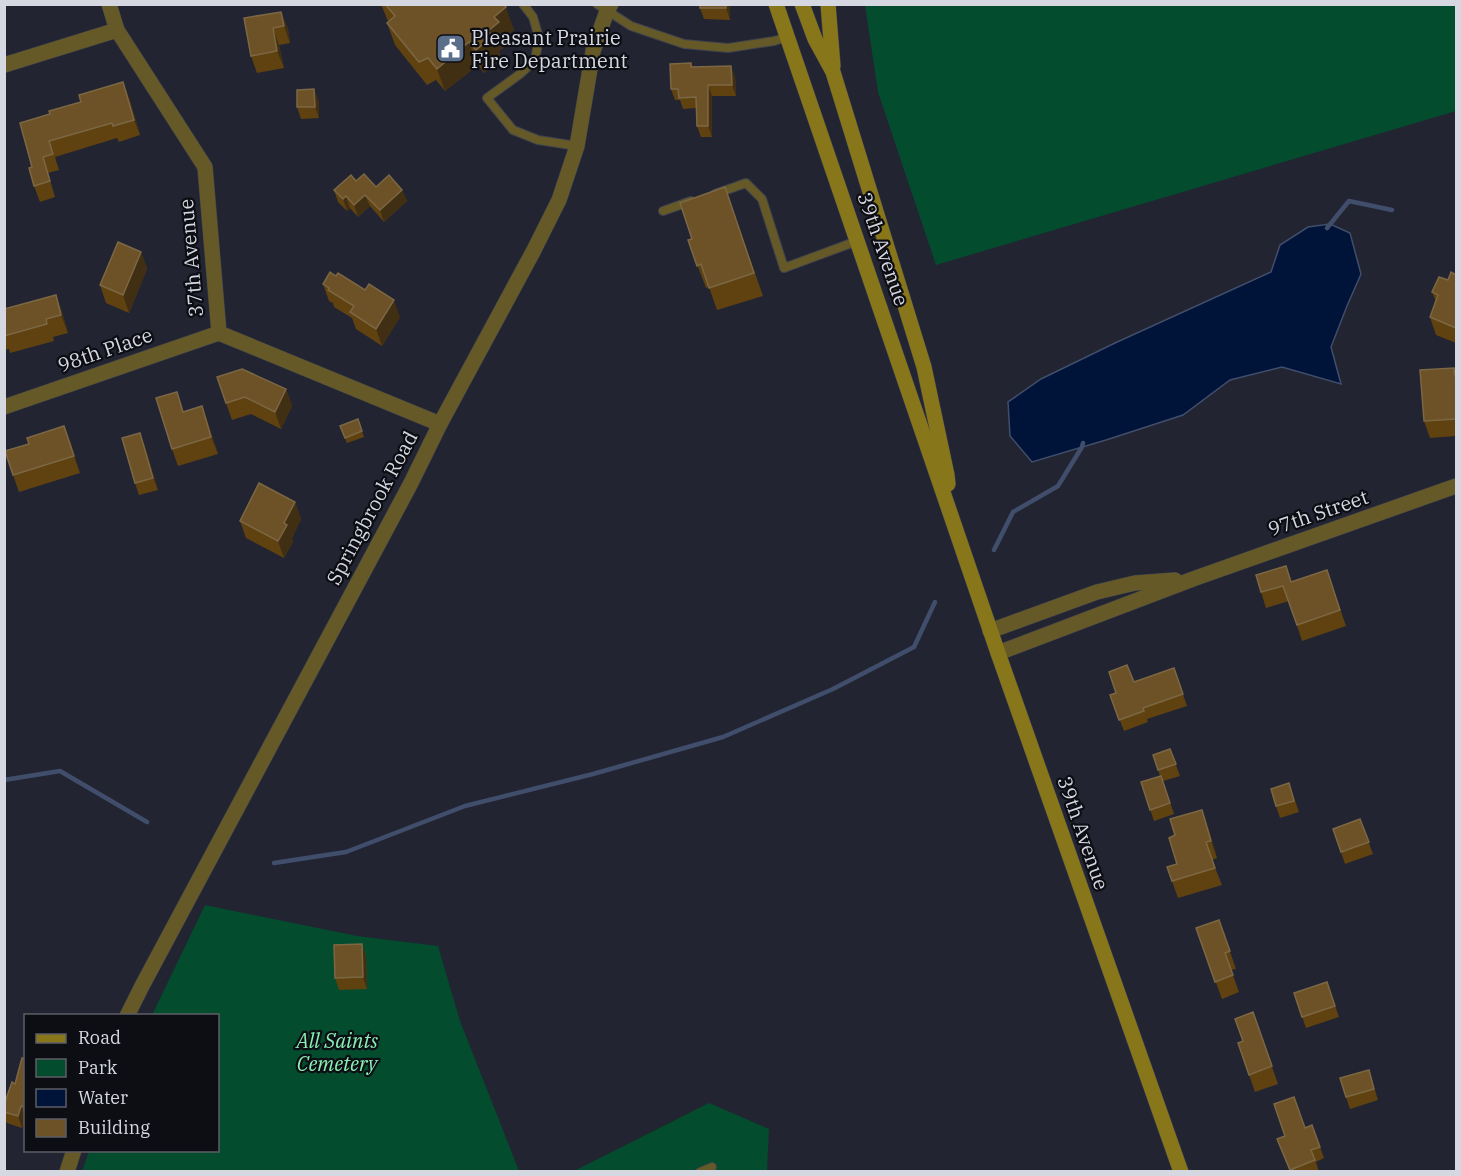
<svg xmlns="http://www.w3.org/2000/svg" width="1461" height="1176" font-family="'IBM Plex Serif',serif">
	<style>
		.green { fill: #034c2d }
		.water { fill: #001338; stroke: #404e6b; stroke-width: 1.5 }
		.lines { fill: none; stroke-linecap: round; stroke-linejoin: round }
		.stream { stroke: #404e6b; stroke-width: 4.5 }
		.service-casing { stroke: #3f414e; stroke-width: 10 }
		.minor-casing { stroke: #3f414e; stroke-width: 16 }
		.tertiary-casing { stroke: #3f414e; stroke-width: 16 }
		.secondary-casing { stroke: #3f414e; stroke-width: 16 }
		.service { stroke: #645927; stroke-width: 8 }
		.minor { stroke: #645927; stroke-width: 15 }
		.tertiary { stroke: #645927; stroke-width: 15 }
		.secondary { stroke: #88761a; stroke-width: 15 }
		.wall { fill: #5f4210 }
		.shaded-wall { fill: #412f14 }
		.building { fill: #6c5226; stroke: #7c6744; stroke-width: 1.5 }
		.labels { text-anchor: middle; stroke-width: 4.5; stroke-linejoin: round; paint-order: stroke }
		.poi-label { font-size: 20px; fill: #d5d7e1; stroke: #0d0e14; text-anchor: start }
		.street-label { font-size: 20px; fill: #d5d7e1; stroke: #0d0e14 }
		.park-label { font-size: 20px; font-style: italic; fill: #89f1b6; stroke: #0d0e14 }
	</style>
	<rect width="100%" height="100%" fill="#222432"/>
	<g class="green">
		<path d="M865 5H1456V111L936 265 878 92Z"/>
		<path d="M205 905 357 936 438 946 460 1021 519 1171 82 1172 89 1151 218 1150V1016L152 1015Z"/>
		<path d="M709 1103 769 1129 767 1171 572 1172Z"/>
	</g>
	<path class="water" d="M1330 224 1350 233 1361 274 1347 306 1331 347 1341 384 1282 367 1230 380 1183 415 1106 440 1032 462 1010 436 1008 402 1041 379 1115 343 1271 272 1280 245 1308 227Z"/>
	<g class="lines">
		<g class="stream">
			<path d="M1327 228 1349 201 1392 210"/>
			<path d="M994 550 1013 512 1058 486 1082 447 1083 443"/>
			<path d="M4 780 60 771 147 822"/>
			<path d="M274 863 346 852 465 806 593 774 723 737 833 689 914 647 935 602"/>
		</g>
		<defs>
			<g id="service">
				<path d="M523 4 533 17 539 38 535 60 520 74 487 98 513 130 538 140 577 146"/>
				<path d="M597 4 631 26 684 44 728 48 774 41 787 37"/>
				<path d="M715 194 746 183 762 199 784 268 857 241"/>
				<path d="M663 211 691 201"/>
				<path d="M700 1172 712 1167"/>
			</g>
			<g id="minor">
				<path d="M109 4 117 30 205 167 219 333 440 424"/>
				<path d="M4 65 117 30"/>
				<path d="M4 407 219 333"/>
				<path d="M990 631 1097 592 1135 583 1175 580"/>
				<path d="M998 653 1193 579 1456 486"/>
			</g>
			<g id="tertiary">
				<path d="M127 1016 142 986 411 483 440 424 534 250 559 200 577 146 593 51 607 11 611 4"/>
				<path d="M67 1172 74 1150"/>
			</g>
			<g id="secondary">
				<path d="M776 4 998 653 1181 1172"/>
				<path d="M802 4 815 39 833 72 924 367 947 475 948 484"/>
				<path d="M828 4 833 66"/>
			</g>
		</defs>
		<use href="#service" class="service-casing"/>
		<use href="#minor" class="minor-casing"/>
		<use href="#tertiary" class="tertiary-casing"/>
		<use href="#secondary" class="secondary-casing"/>
		<use href="#service" class="service"/>
		<use href="#minor" class="minor"/>
		<use href="#tertiary" class="tertiary"/>
		<use href="#secondary" class="secondary"/>
	</g>
	<g class="wall">
		<path d="M381 4H503L514 30 504 38 507 45 499 51 501 59 484 73 478 65 445 91 436 80 427 85 395 45 387 23 388 21 387 19Z"/>
		<path d="M700 4H730V20L704 19 700 8Z"/>
		<path d="M281 12 288 29 290 43 279 45 284 68 257 73 251 56Z"/>
		<path d="M691 63 693 67 735 76 736 96H712V137H701L697 126 696 108 683 109 680 100H675L671 89Z"/>
		<path d="M129 97 140 135 119 142 117 138 55 157 59 170 48 173 55 197 40 202 34 186 32 167 20 123Z"/>
		<path d="M319 101V118L301 119 297 107Z"/>
		<path d="M356 181 376 187 402 190 407 201 384 222 370 206 358 217 350 208 347 211 338 202 334 190Z"/>
		<path d="M725 187 763 296 717 310 709 287 706 288 688 240 692 239Z"/>
		<path d="M141 252 147 269 129 313 106 303 100 285Z"/>
		<path d="M1456 275V343L1436 335 1430 317 1436 302 1432 292Z"/>
		<path d="M323 284 400 317 382 346 356 329 352 318 334 307 333 303 329 301Z"/>
		<path d="M56 295 62 312 68 333 53 337 54 341 10 353 9 349 4 350V309Z"/>
		<path d="M1454 368 1456 374V436L1430 438 1424 421Z"/>
		<path d="M242 369 286 389 292 406 281 429 251 414 232 420 226 403Z"/>
		<path d="M202 406 218 454 178 466 172 449 183 412Z"/>
		<path d="M358 419 364 437 347 443 340 426Z"/>
		<path d="M64 426 80 473 19 492 13 475 29 444Z"/>
		<path d="M144 444 158 490 139 495 135 483Z"/>
		<path d="M295 502 301 519 292 538 293 542 284 558 246 538 240 521Z"/>
		<path d="M1286 566 1291 581 1332 585 1346 626 1302 641 1289 601 1266 608 1261 592Z"/>
		<path d="M1174 668 1187 706 1147 719 1148 722 1124 731 1110 695 1116 693 1134 682Z"/>
		<path d="M1170 749 1180 776 1163 781 1174 814 1154 821 1141 782 1160 776 1153 755Z"/>
		<path d="M1289 783 1299 812 1280 818 1276 806Z"/>
		<path d="M1360 819 1373 854 1345 864 1333 829Z"/>
		<path d="M1208 827 1217 858 1212 860 1222 885 1178 898 1167 867 1177 864Z"/>
		<path d="M1219 920 1236 969 1231 970 1239 992 1222 999 1196 928Z"/>
		<path d="M362 944 366 956 367 989 339 990 335 978Z"/>
		<path d="M1327 982 1339 1017 1306 1028 1294 993Z"/>
		<path d="M1253 1012 1278 1084 1255 1092 1238 1043 1243 1041Z"/>
		<path d="M26 1059V1117L22 1128 7 1123 4 1117V1105L15 1084Z"/>
		<path d="M1369 1070 1378 1100 1350 1109 1346 1097Z"/>
		<path d="M1312 1125 1324 1158 1316 1162 1319 1172H1290L1277 1139Z"/>
	</g>
	<g class="shaded-wall">
		<path d="M726 4H730V20L726 8Z"/>
		<path d="M506 7 514 30 504 38 507 45 499 51 501 59 484 73 476 50 488 31 494 17Z"/>
		<path d="M281 12 288 29 290 43 284 26Z"/>
		<path d="M273 28 279 45 284 68 277 51Z"/>
		<path d="M469 42 478 65 445 91 437 69Z"/>
		<path d="M731 66 735 76 736 96 732 85Z"/>
		<path d="M123 82 129 97 140 135 134 120Z"/>
		<path d="M708 85 712 96V137L708 126Z"/>
		<path d="M314 89 319 101V118L315 107Z"/>
		<path d="M402 190 407 201 384 222 380 210Z"/>
		<path d="M365 195 370 206 358 217 354 205Z"/>
		<path d="M346 196 350 208 347 211 343 199Z"/>
		<path d="M141 252 147 269 129 313 123 295Z"/>
		<path d="M56 295 62 312 68 333 61 315Z"/>
		<path d="M394 300 400 317 382 346 376 329Z"/>
		<path d="M286 389 292 406 281 429 275 412Z"/>
		<path d="M202 406 208 423 218 454 211 437Z"/>
		<path d="M64 426 71 443 80 473 74 456Z"/>
		<path d="M140 433 144 444 158 490 153 478Z"/>
		<path d="M295 502 301 519 292 538 293 542 284 558 278 541 284 523Z"/>
		<path d="M1202 810 1208 827 1217 858 1211 841Z"/>
		<path d="M362 944 366 956 367 989 363 977Z"/>
		<path d="M21 1106 25 1117 22 1128 18 1116Z"/>
	</g>
	<g class="building">
		<path d="M385 4H503L506 7 494 17 499 22 488 31 493 36 476 50 469 42 437 69 428 58 419 62 387 23 395 16Z"/>
		<rect x="700" y="4" width="26" height="4"/>
		<path d="M281 12 284 26 273 28 277 51 251 56 244 18Z"/>
		<path d="M691 63V67L731 66 732 85H708V126H697L696 97 679 98 678 89H671L670 64Z"/>
		<path d="M123 82 134 120 113 126 112 123 49 141 53 154 43 157 50 181 34 186 29 168 32 167 20 123 50 114 49 111 81 102 79 95Z"/>
		<path d="M314 89 315 107H297V90Z"/>
		<path d="M364 174 376 187 389 175 402 190 380 210 365 195 354 205 346 196 343 199 334 190 351 175 356 181Z"/>
		<path d="M725 187 754 273 709 288 701 264 697 266 688 240 692 239 680 203Z"/>
		<path d="M118 242 141 252 123 295 100 285Z"/>
		<path d="M330 272 336 276 338 273 365 290 369 284 394 300 376 329 350 312 354 306 328 290 329 288 323 284Z"/>
		<path d="M1451 272 1456 275V328L1430 317 1438 295 1432 292 1439 277 1448 280Z"/>
		<path d="M56 295 61 315 46 319 47 324 4 336V309Z"/>
		<path d="M1454 368 1455 376H1456V419L1424 421 1420 370Z"/>
		<path d="M242 369 286 389 275 412 245 397 226 403 217 377Z"/>
		<path d="M177 392 183 412 202 406 211 437 172 449 156 398Z"/>
		<path d="M358 419 362 431 345 438 340 426Z"/>
		<path d="M64 426 74 456 13 475 5 451 29 444 27 438Z"/>
		<path d="M140 433 153 478 135 483 122 438Z"/>
		<path d="M259 483 295 502 284 523 287 525 278 541 240 521Z"/>
		<path d="M1286 566 1291 582 1327 570 1340 610 1297 625 1283 586 1261 592 1256 575Z"/>
		<path d="M1127 665 1134 682 1174 668 1183 694 1143 708 1144 711 1119 720 1110 695 1116 693 1109 672Z"/>
		<path d="M1170 749 1176 764 1158 770 1153 755Z"/>
		<path d="M1161 776 1170 803 1150 810 1141 782Z"/>
		<path d="M1289 783 1294 801 1276 806 1271 789Z"/>
		<path d="M1202 810 1211 841 1206 842 1215 868 1172 881 1167 867 1177 864 1169 838 1175 835 1170 819Z"/>
		<path d="M1360 819 1369 842 1341 852 1333 829Z"/>
		<path d="M1219 920 1230 951 1225 953 1233 975 1215 982 1196 928Z"/>
		<path d="M362 944 363 977 335 978 334 945Z"/>
		<path d="M1327 982 1335 1006 1302 1017 1294 993Z"/>
		<path d="M1253 1012 1272 1066 1249 1075 1238 1043 1243 1041 1235 1019Z"/>
		<path d="M22 1058 26 1059V1107L21 1106 18 1116 4 1112V1105L12 1082 15 1084Z"/>
		<path d="M1369 1070 1374 1089 1346 1097 1340 1078Z"/>
		<path d="M1294 1097 1305 1128 1312 1125 1320 1147 1311 1150 1315 1160 1290 1170 1277 1139 1285 1136 1274 1104Z"/>
	</g>
	<defs>
		<symbol id="civic-square" viewBox="-11 -11 22 22"><rect x="-9" y="-9" width="18" height="18" rx="4" fill="#5c6f8a" stroke="#0d0e14"/><path d="M-.6-6.5H3V-4.5H.6V-3L4-1V1h2V6H-6V1h2V-1L-.6-3ZM-1.2 2.5V6h2.4V2.5Z" fill="#fff"/></symbol>
	</defs>
	<g fill-rule="evenodd">
		<use href="#civic-square" x="434" y="32" width="33" height="33"/>
	</g>
	<g class="labels">
		<g class="poi-label">
			<text x="471" y="45">Pleasant Prairie<tspan x="471" dy="23">Fire Department</tspan></text>
		</g>
		<g class="street-label">
			<text transform="translate(883 249) rotate(71)" y="7">39th Avenue</text>
			<text transform="translate(191 258) rotate(-95)" y="7">37th Avenue</text>
			<text transform="translate(105 350) rotate(-19)" y="7">98th Place</text>
			<text transform="translate(372 508) rotate(-62)" y="7">Springbrook Road</text>
			<text transform="translate(1318 513) rotate(-19)" y="7">97th Street</text>
			<text transform="translate(1083 833) rotate(71)" y="7">39th Avenue</text>
		</g>
		<g class="park-label">
			<text x="337" y="1048">All Saints<tspan x="337" dy="23">Cemetery</tspan></text>
		</g>
	</g>
	<rect width="1461" height="1176" fill="none" stroke="#d5d7e1" stroke-width="12"/>
	<rect x="24" y="1014" width="195" height="138" fill="#0d0e14" stroke="#5d5e66" stroke-width="1.5"/>
	<rect x="36" y="1034" width="30" height="9" fill="#88761a" stroke="#5d5e66" stroke-width="1.5"/>
	<text x="78" y="1044" font-size="18" fill="#d5d7e1">Road</text>
	<rect x="36" y="1059" width="30" height="18" fill="#034c2d" stroke="#5d5e66" stroke-width="1.5"/>
	<text x="78" y="1074" font-size="18" fill="#d5d7e1">Park</text>
	<rect x="36" y="1089" width="30" height="18" fill="#001338" stroke="#5d5e66" stroke-width="1.5"/>
	<text x="78" y="1104" font-size="18" fill="#d5d7e1">Water</text>
	<rect x="36" y="1119" width="30" height="18" fill="#6c5226" stroke="#5d5e66" stroke-width="1.5"/>
	<text x="78" y="1134" font-size="18" fill="#d5d7e1">Building</text>
</svg>
